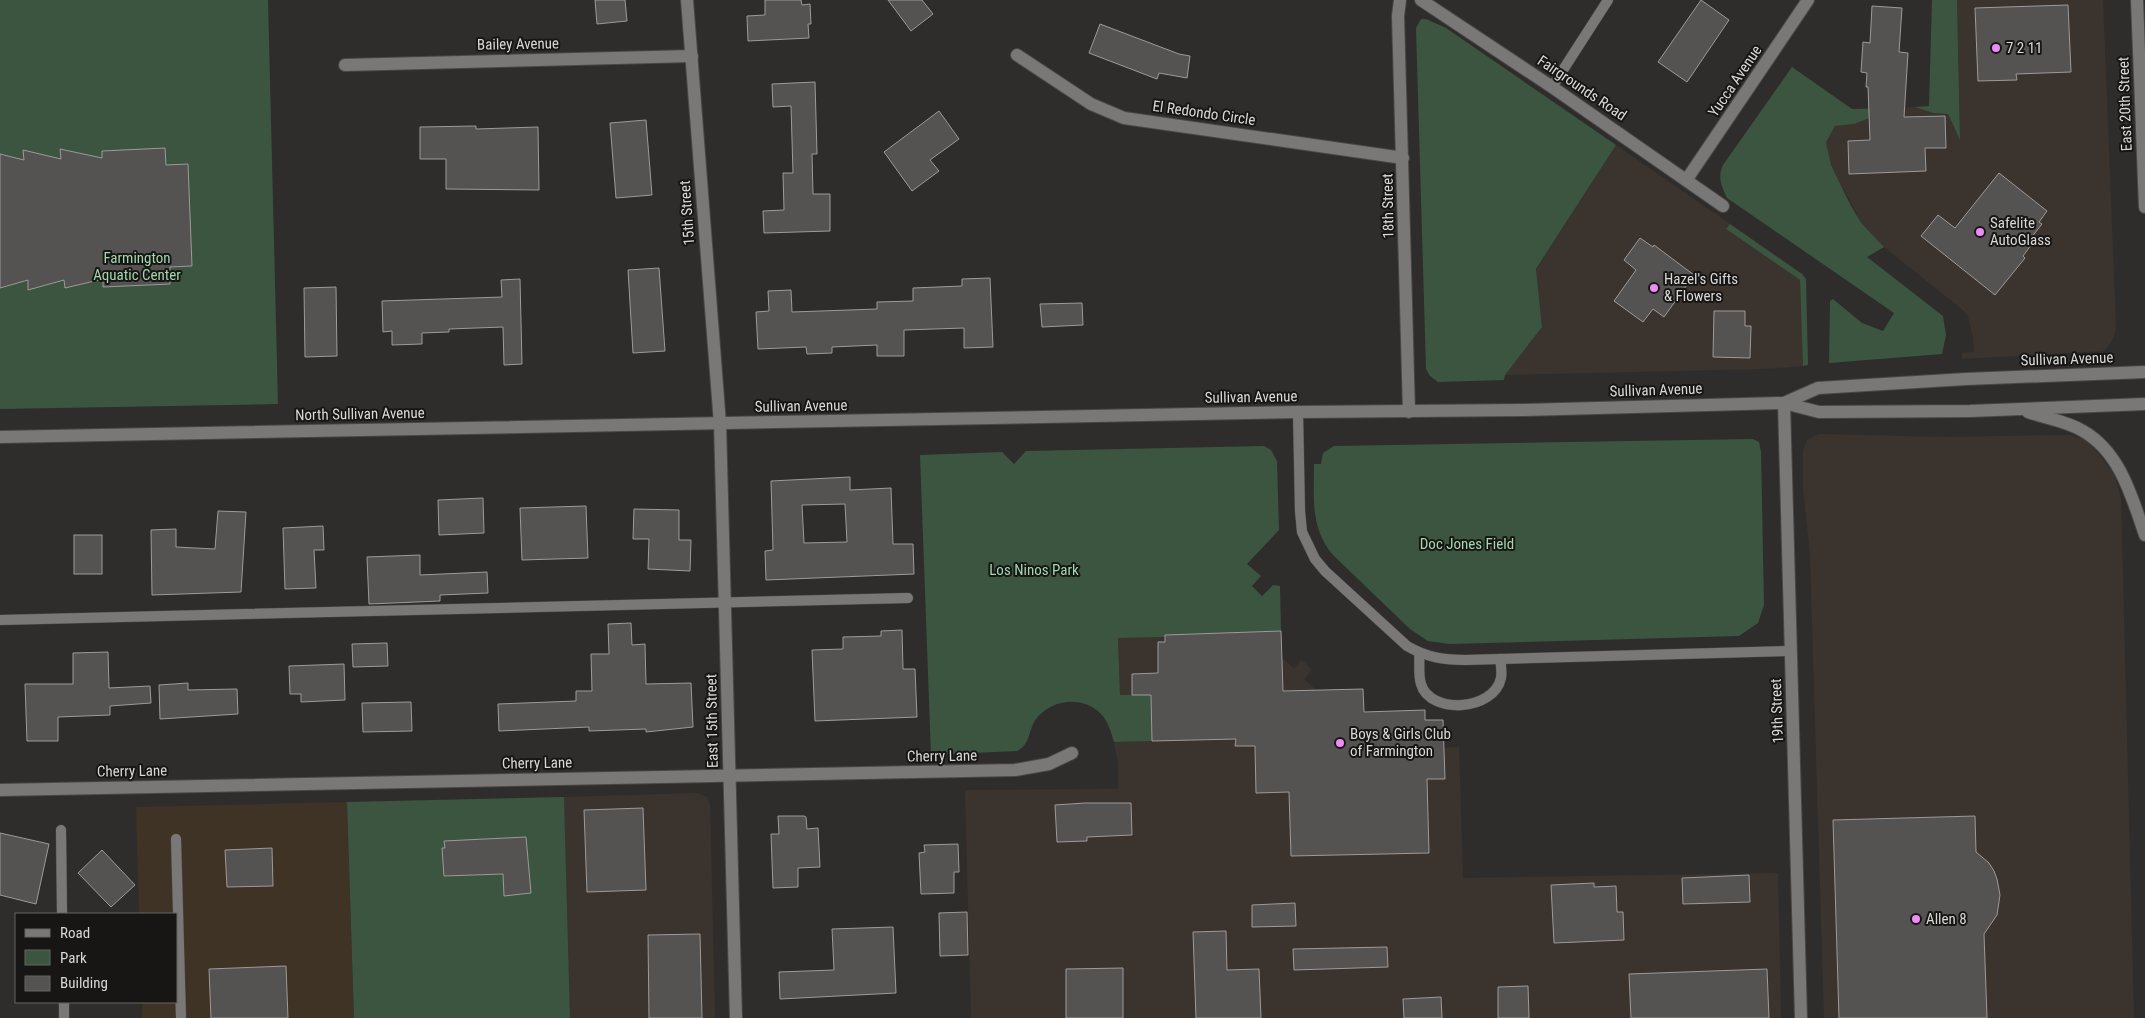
<svg xmlns="http://www.w3.org/2000/svg" width="2145" height="1018" font-family="'Roboto Condensed',sans-serif">
	<style>
		.built { fill: #3b342e }
		.industrial { fill: #3e3324 }
		.green { fill: #3b5540 }
		.building { fill: #555252; stroke: #9e9a9a; fill-rule: evenodd }
		.lines { fill: none; stroke-linecap: round; stroke-linejoin: round }
		.service-casing { stroke: #494847; stroke-width: 11 }
		.minor-casing { stroke: #494847; stroke-width: 14 }
		.tertiary-casing { stroke: #494847; stroke-width: 14 }
		.secondary-casing { stroke: #494847; stroke-width: 14 }
		.service { stroke: #7a7876; stroke-width: 10 }
		.minor { stroke: #7a7876; stroke-width: 12 }
		.tertiary { stroke: #7a7876; stroke-width: 12 }
		.secondary { stroke: #7a7876; stroke-width: 12 }
		.poi-dot { fill: #ed8cf9; stroke: #171615; stroke-width: 2 }
		.labels { text-anchor: middle; stroke-width: 4; stroke-linejoin: round; paint-order: stroke }
		.street-label { font-size: 15px; fill: #d9d8d7; stroke: #171615 }
		.poi-label { font-size: 15px; fill: #d9d8d7; stroke: #171615; text-anchor: start }
		.park-label { font-size: 15px; fill: #a3d8ae; stroke: #171615 }
	</style>
	<rect width="100%" height="100%" fill="#2f2d2b"/>
	<g class="built">
		<path d="M1957 0H2103L2116 326 2114 337 2107 348 2103 351 1962 359V353L1974 352 1973 337 1968 317 1963 310 1884 247 1862 224 1831 165 1826 141 1835 126 1854 124 1896 108 1915 107 1933 113 1948 114 1960 139Z"/>
		<path d="M1616 145 1730 224 1727 230 1800 280 1803 366 1764 369 1505 375 1542 327 1536 270Z"/>
		<path d="M1819 434 1943 437 2069 435 2084 439 2092 446 2114 474 2121 498 2134 1018H1824L1810 555 1803 488V451L1807 440Z"/>
		<path d="M1281 631 1282 658 1294 668 1302 660 1312 670 1304 679 1316 690 1363 689 1364 712 1425 710V720H1443L1444 748 1459 747 1463 878 1778 873 1781 1018H971L965 790 1118 789V763L1114 742 1152 741 1120 695 1118 638 1164 637 1165 635Z"/>
		<path d="M697 793 707 797 710 804 715 1018H570L564 797Z"/>
	</g>
	<path class="industrial" d="M347 802 354 1018H142V1002H176V914H139L136 807Z"/>
	<g class="green">
		<path d="M0 0H268L278 404 0 409Z"/>
		<path d="M1932 0H1957L1960 140 1948 114 1933 113 1915 107 1929 106Z"/>
		<path d="M1421 19H1426L1446 28 1616 145 1536 269 1542 327 1505 375 1504 380 1438 382 1430 376 1426 369 1416 28Z"/>
		<path d="M1792 67 1852 109 1896 108 1854 124 1835 126 1826 142 1831 165 1851 206 1862 224 1884 247 1867 257 1943 316 1946 335 1942 354 1829 363 1830 301 1833 299 1862 323 1883 331 1894 313 1727 198C1722 187 1717 177 1723 165Z"/>
		<path d="M1730 224 1802 274 1806 279 1808 365 1803 366 1800 280 1726 229Z"/>
		<path d="M1753 439 1759 442 1761 452 1764 605 1758 623 1739 636 1450 644 1428 641 1410 629 1333 555C1310 528 1314 498 1314 464H1321L1323 453 1334 446Z"/>
		<path d="M1264 446 1271 450 1277 461 1279 530 1247 564 1261 576 1252 586 1262 596 1273 585 1280 586 1281 631 1165 635V637L1118 638 1120 695H1151L1152 741 1114 742C1111 732 1108 721 1101 714 1083 695 1051 699 1036 719 1028 730 1031 744 1017 751L931 755 920 455 1002 452 1014 464 1026 451Z"/>
		<path d="M564 797 570 1018H354L347 802Z"/>
	</g>
	<g class="building">
		<path d="M595 0H625L627 21 597 24Z"/>
		<path d="M765 0H801L802 5 810 4 811 24H808L809 38 748 41 747 16 765 15Z"/>
		<path d="M888 0H922L933 14 911 31Z"/>
		<path d="M1701 0 1729 20 1687 82 1658 62Z"/>
		<path d="M2068 5 2071 72 2016 74 2017 80 1978 81 1975 8Z"/>
		<path d="M1872 6 1902 8 1899 52 1908 53 1904 117 1945 116 1946 148H1925L1926 171 1849 174 1848 141 1870 140 1868 87H1866L1867 73 1861 72 1863 42 1870 43Z"/>
		<path d="M1100 24 1179 54 1190 56 1187 78 1159 73 1157 79 1089 53Z"/>
		<path d="M815 82 817 154H812L813 194H830V231L764 233 763 211 784 210 783 173H793L791 106 773 107 772 84Z"/>
		<path d="M939 111 959 139 930 160 939 171 912 191 884 152Z"/>
		<path d="M646 120 652 195 616 198 610 123Z"/>
		<path d="M476 126V129L538 127 539 190 446 189V159H420V127Z"/>
		<path d="M165 148 166 165 188 164 192 266 170 267V284L103 287V279L65 288 64 280 28 290V280L0 288V154L24 160 23 150 61 159 60 149 102 158V151Z"/>
		<path d="M1999 173 2047 211 2039 222 2042 224 2031 238 2034 241 2023 256 2025 258 1995 295 1921 236 1938 215 1955 228Z"/>
		<path d="M1640 238 1653 247 1654 245 1694 275 1664 317 1653 309 1643 322 1614 301 1636 270 1624 260Z"/>
		<path d="M659 268 665 351 633 353 628 270Z"/>
		<path d="M990 278 993 347 964 348V328L904 330V356H877V345L832 347V353L807 354 806 347 758 349 756 312 769 311 768 291 791 290 792 312 877 309V302L913 301V288L962 286V279Z"/>
		<path d="M520 279 522 364 504 365 503 327 449 329V332L422 333V344L392 345V331L383 332 382 301 502 297 501 280Z"/>
		<path d="M336 287 337 356 305 357 304 288Z"/>
		<path d="M1082 303 1083 325 1042 327 1040 304Z"/>
		<path d="M1714 311H1745V326H1751L1750 358 1713 357Z"/>
		<path d="M850 477V490L891 488 893 544H913L914 574 766 580 765 551 773 550 771 481ZM845 504 847 542 804 543 802 505Z"/>
		<path d="M483 498 484 533 439 535 438 500Z"/>
		<path d="M586 506 588 558 522 560 520 508Z"/>
		<path d="M634 509 679 510V540H691L690 571 648 569 649 539H633Z"/>
		<path d="M218 511 246 512 241 592 152 595 151 530 176 529V547L215 549Z"/>
		<path d="M323 526 324 550H314L316 588 285 589 283 528Z"/>
		<rect x="74" y="535" width="28" height="39"/>
		<path d="M420 555V575L487 572 488 593 440 595V601L369 604 367 557Z"/>
		<path d="M631 623 632 645 645 644 646 684 691 683 693 727 646 732V729L589 731V727L499 731 498 704 576 701V691H592L591 654H609L608 624Z"/>
		<path d="M902 630 903 669H915L917 717 815 721 812 650 843 649V637L881 636V631Z"/>
		<path d="M1281 631 1283 691 1363 689 1364 712 1425 710V720H1443L1445 779H1427L1429 853 1291 856 1289 792 1256 793 1255 746H1235L1236 739 1152 741 1151 695H1132V674L1158 673V642H1165V635Z"/>
		<path d="M387 643 388 666 353 667 352 644Z"/>
		<path d="M108 652 109 688 150 686 151 703 110 706V715L58 717V741H27L25 684H73V653Z"/>
		<path d="M344 664 345 700 301 702V694H290L289 666Z"/>
		<path d="M188 683V690L237 689 238 714 160 719 159 685Z"/>
		<path d="M411 702 412 731 363 732 362 703Z"/>
		<path d="M1085 803H1131L1132 835 1087 837V841L1057 842 1055 805Z"/>
		<path d="M643 808 646 890 587 892 584 810Z"/>
		<path d="M778 816H804L806 817 807 829 818 828 820 867 798 868V887L773 888 771 834H779Z"/>
		<path d="M1975 816 1976 852 1989 863 1994 871 1997 879 2000 895 1997 915 1984 934 1987 1018H1839L1833 820Z"/>
		<path d="M0 833 49 844 36 904 0 895Z"/>
		<path d="M526 837 531 893 504 896 503 874 444 876 442 848H445L444 841Z"/>
		<path d="M958 844 959 872H954V893L921 894 919 853 925 852 924 845Z"/>
		<path d="M272 848 273 886 227 887 225 850Z"/>
		<path d="M102 850 135 885 111 907 78 873Z"/>
		<path d="M1749 875 1750 902 1683 904 1682 878Z"/>
		<path d="M1594 883V887L1616 886 1617 912H1623L1624 940 1554 943 1551 885Z"/>
		<path d="M1295 903 1296 926 1252 927V905Z"/>
		<path d="M967 912 968 955 940 956 939 913Z"/>
		<path d="M893 927 896 993 780 999 779 972 834 970 832 929Z"/>
		<path d="M1226 931 1227 970 1259 969 1261 1018H1196L1193 932Z"/>
		<path d="M700 934 702 1018H649L648 935Z"/>
		<path d="M1387 947 1388 967 1294 970 1293 949Z"/>
		<path d="M286 966 288 1018H211L209 969Z"/>
		<path d="M1123 968V1018H1066V969Z"/>
		<path d="M1767 969 1769 1018H1631L1629 974Z"/>
		<path d="M1528 986 1529 1018H1498V987Z"/>
		<path d="M1441 997 1442 1018H1404L1403 999Z"/>
	</g>
	<g class="lines">
		<defs>
			<g id="service">
				<path d="M1552 87 1608 0"/>
				<path d="M1298 412 1300 511 1302 532 1315 559 1325 571 1407 646C1426 657 1443 660 1465 660L1791 651"/>
				<path d="M0 620 908 598"/>
				<path d="M1419 653C1420 663 1418 675 1421 684 1430 715 1494 711 1501 678 1502 673 1501 665 1500 659"/>
				<path d="M61 830 62 914"/>
				<path d="M176 839 181 1018"/>
				<path d="M64 1002V1018"/>
			</g>
			<g id="minor">
				<path d="M1400 0 1398 16 1409 412"/>
				<path d="M1421 0 1552 87 1723 206"/>
				<path d="M1017 55 1091 104 1124 118 1403 158"/>
				<path d="M345 65 692 56"/>
				<path d="M1687 179 1808 0"/>
				<path d="M1784 403 1801 1018"/>
				<path d="M720 424 736 1018"/>
				<path d="M0 790 1015 770 1049 764 1072 753"/>
			</g>
			<path id="tertiary" d="M687 0 720 424"/>
			<g id="secondary">
				<path d="M2137 0 2145 207"/>
				<path d="M1784 403 1818 388 1966 379 2145 372"/>
				<path d="M2028 412C2045 418 2067 421 2083 431 2120 452 2132 497 2145 535"/>
				<path d="M0 437 1298 412 1522 410 1784 403 1819 412 1970 411 2145 404"/>
			</g>
		</defs>
		<use href="#service" class="service-casing"/>
		<use href="#minor" class="minor-casing"/>
		<use href="#tertiary" class="tertiary-casing"/>
		<use href="#secondary" class="secondary-casing"/>
		<use href="#service" class="service"/>
		<use href="#minor" class="minor"/>
		<use href="#tertiary" class="tertiary"/>
		<use href="#secondary" class="secondary"/>
	</g>
	<g class="poi-dot">
		<circle cx="1996" cy="48" r="5"/>
		<circle cx="1980" cy="232" r="5"/>
		<circle cx="1654" cy="288" r="5"/>
		<circle cx="1340" cy="743" r="5"/>
		<circle cx="1916" cy="919" r="5"/>
	</g>
	<g class="labels">
		<g class="street-label">
			<text transform="translate(518 44) rotate(-1)" y="5">Bailey Avenue</text>
			<text transform="translate(1735 81) rotate(-56)" y="5">Yucca Avenue</text>
			<text transform="translate(1582 88) rotate(34)" y="5">Fairgrounds Road</text>
			<text transform="translate(2125 104) rotate(-92)" y="5">East 20th Street</text>
			<text transform="translate(1204 113) rotate(8)" y="5">El Redondo Circle</text>
			<text transform="translate(1388 206) rotate(-91)" y="5">18th Street</text>
			<text transform="translate(687 213) rotate(-94)" y="5">15th Street</text>
			<text transform="translate(2067 359) rotate(-2)" y="5">Sullivan Avenue</text>
			<text transform="translate(1656 390) rotate(-2)" y="5">Sullivan Avenue</text>
			<text transform="translate(1251 397) rotate(-1)" y="5">Sullivan Avenue</text>
			<text transform="translate(801 406) rotate(-1)" y="5">Sullivan Avenue</text>
			<text transform="translate(360 414) rotate(-1)" y="5">North Sullivan Avenue</text>
			<text transform="translate(1777 711) rotate(-92)" y="5">19th Street</text>
			<text transform="translate(712 721) rotate(-91)" y="5">East 15th Street</text>
			<text transform="translate(942 756) rotate(-1)" y="5">Cherry Lane</text>
			<text transform="translate(537 763) rotate(-1)" y="5">Cherry Lane</text>
			<text transform="translate(132 771) rotate(-1)" y="5">Cherry Lane</text>
		</g>
		<g class="poi-label">
			<text x="2006" y="53">7 2 11</text>
			<text x="1990" y="228">Safelite<tspan x="1990" dy="17">AutoGlass</tspan></text>
			<text x="1664" y="284">Hazel's Gifts<tspan x="1664" dy="17">&amp; Flowers</tspan></text>
			<text x="1350" y="739">Boys &amp; Girls Club<tspan x="1350" dy="17">of Farmington</tspan></text>
			<text x="1926" y="924">Allen 8</text>
		</g>
		<g class="park-label">
			<text x="137" y="263">Farmington<tspan x="137" dy="17">Aquatic Center</tspan></text>
			<text x="1467" y="549">Doc Jones Field</text>
			<text x="1034" y="575">Los Ninos Park</text>
		</g>
	</g>
	<rect x="15" y="913" width="162" height="90" fill="#171615" stroke="#656463"/>
	<rect x="25" y="929" width="25" height="8" fill="#7a7876" stroke="#656463"/>
	<text x="60" y="938" font-size="15" fill="#d9d8d7">Road</text>
	<rect x="25" y="950" width="25" height="15" fill="#3b5540" stroke="#656463"/>
	<text x="60" y="963" font-size="15" fill="#d9d8d7">Park</text>
	<rect x="25" y="976" width="25" height="15" fill="#555252" stroke="#656463"/>
	<text x="60" y="988" font-size="15" fill="#d9d8d7">Building</text>
</svg>
